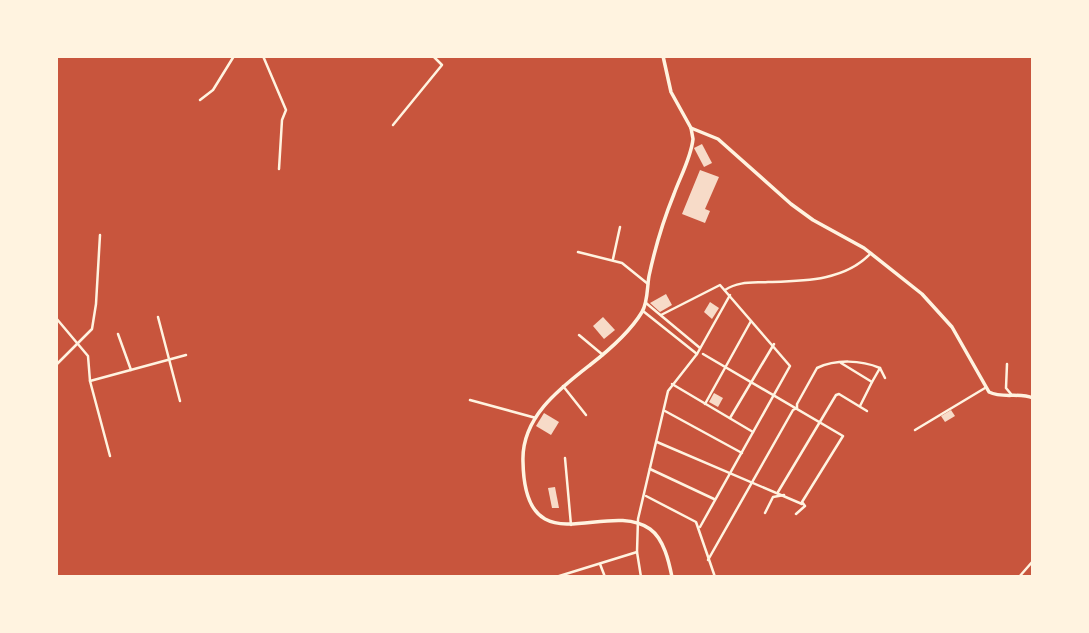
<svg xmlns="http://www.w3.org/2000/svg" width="1089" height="633" font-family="'Noto Serif',serif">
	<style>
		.building { fill: #f7dbc8 }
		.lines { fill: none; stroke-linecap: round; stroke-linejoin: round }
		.minor { stroke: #fff3e0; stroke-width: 2.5 }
		.tertiary { stroke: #fff3e0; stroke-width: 3.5 }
	</style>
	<rect width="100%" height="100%" fill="#c8553d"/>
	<g class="building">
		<path d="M702 144 712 163 704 167 694 148Z"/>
		<path d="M700 170 719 177 705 209 710 211 705 223 682 214Z"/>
		<path d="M666 294 672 305 660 312 650 303Z"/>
		<path d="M710 302 719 308 712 319 704 312Z"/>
		<path d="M603 317 615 330 604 339 593 326Z"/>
		<path d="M714 393 723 398 718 407 709 402Z"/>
		<path d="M951 410 955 416 945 422 941 416Z"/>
		<path d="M544 413 559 422 551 435 536 426Z"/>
		<path d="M555 487 559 508H552L548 488Z"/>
	</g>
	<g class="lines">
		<g class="minor">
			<path d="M263 56 286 110 282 120 279 169"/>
			<path d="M200 100 213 90 234 56"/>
			<path d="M393 125 442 65 433 56"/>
			<path d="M578 252 622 263 648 284"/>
			<path d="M613 259 620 227"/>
			<path d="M725 290C739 281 752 283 768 282 804 281 845 281 871 253"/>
			<path d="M646 303 700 348"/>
			<path d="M643 311 697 354"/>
			<path d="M661 315 720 285 790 366 700 527"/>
			<path d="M158 317 180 401"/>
			<path d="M56 318 88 356 90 381 110 456"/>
			<path d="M118 334 131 370"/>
			<path d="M579 335 603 355"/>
			<path d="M703 354 843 436 802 502 805 506 796 514"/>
			<path d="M841 363 872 382 860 406"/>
			<path d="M1007 364 1006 388 1011 394"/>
			<path d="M56 365 92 329 96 304 100 235"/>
			<path d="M880 368 885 378"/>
			<path d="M90 381 186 355"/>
			<path d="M672 384 753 432"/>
			<path d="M563 386 586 415"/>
			<path d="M470 400 536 418"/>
			<path d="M705 404 751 321"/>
			<path d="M665 411 742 453"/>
			<path d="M730 418 774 344"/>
			<path d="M915 430 985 388"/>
			<path d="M657 442 802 504"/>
			<path d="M565 458 571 525"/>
			<path d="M650 469 714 499"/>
			<path d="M778 492 836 395 839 394 867 411"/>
			<path d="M646 496 696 522 715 577"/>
			<path d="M765 513 773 497 784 495"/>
			<path d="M708 560 793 410 797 408V404L817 368C836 359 861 360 880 368L872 382"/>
			<path d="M600 564 605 577"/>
			<path d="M556 577 637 552"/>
			<path d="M641 577 637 552 638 519 668 391 697 354 730 295"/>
			<path d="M1019 577 1033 561"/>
		</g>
		<g class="tertiary">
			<path d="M663 56 671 92 691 128 693 139C691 158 680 177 674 194 663 221 655 248 649 276 647 287 648 302 642 312 630 332 608 351 590 365 559 389 521 418 523 462 525 569 606 498 650 529 664 539 669 562 672 577"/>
			<path d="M691 128 718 139 791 204 813 220 864 248 922 294 952 327 989 392C1003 399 1018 392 1033 398"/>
		</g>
	</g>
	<rect width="1089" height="633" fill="none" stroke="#fff3e0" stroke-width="116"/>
</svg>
